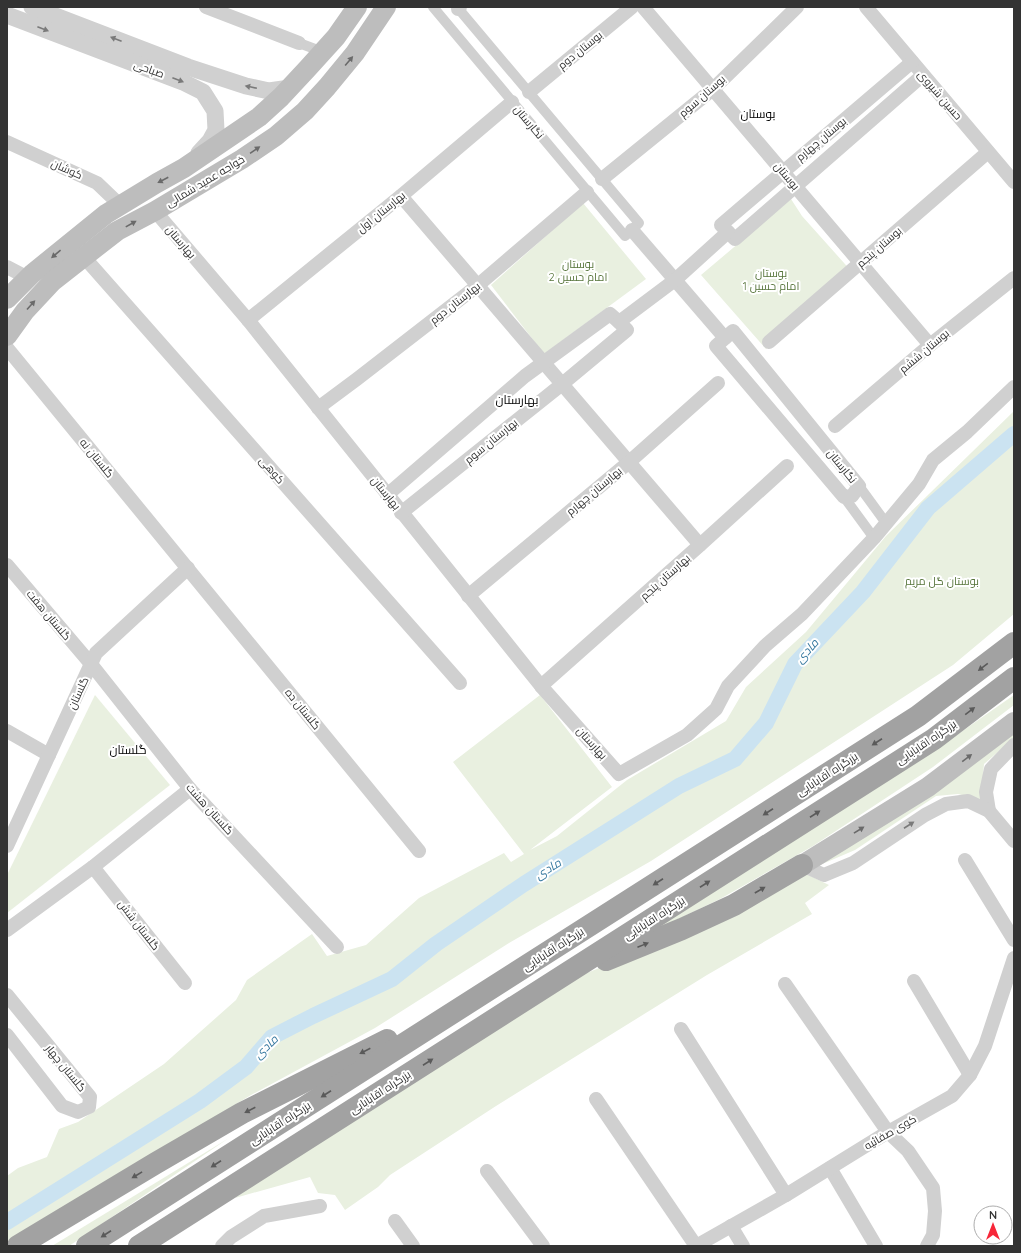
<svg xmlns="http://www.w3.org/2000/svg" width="1021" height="1253" font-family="Quicksand,Cairo,sans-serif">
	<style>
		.green { fill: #e9f0e0 }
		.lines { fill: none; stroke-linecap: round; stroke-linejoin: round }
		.canal { stroke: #cbe3f1; stroke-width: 16 }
		.pedestrian { stroke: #d0d0d0; stroke-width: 10 }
		.minor { stroke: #d0d0d0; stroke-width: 14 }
		.tertiary { stroke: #d0d0d0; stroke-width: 17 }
		.secondary { stroke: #bdbdbd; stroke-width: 20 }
		.trunk { stroke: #a2a2a2; stroke-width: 22 }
		.oneway { fill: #7a7a7a }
		.oneway2 { fill: #6a6a6a }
		.oneway3 { fill: #5a5a5a }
		.labels { text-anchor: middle; stroke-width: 4; stroke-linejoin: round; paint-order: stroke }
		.street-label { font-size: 11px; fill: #333; stroke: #fff }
		.park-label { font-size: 11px; fill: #56743a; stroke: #fff }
		.neighbourhood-label { font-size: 12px; fill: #000; stroke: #fff }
		.water-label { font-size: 12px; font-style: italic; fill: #36789f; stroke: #fff }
	</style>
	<rect width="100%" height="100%" fill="#fff"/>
	<g class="green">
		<path d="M791 199 802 216 853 273 766 349 701 275Z"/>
		<path d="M583 203 646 279 544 354 491 285Z"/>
		<path d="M1014 411V614L953 665 651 861 509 943 375 1028 251 1095 7 1243V1176L18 1168 47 1157 59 1129 78 1122 164 1064 236 1000 247 980 312 934 327 956 366 945 419 898 504 853 511 862 524 854 453 762 540 695 612 787 530 850 557 836 627 780 726 721 746 687 806 632 886 536Z"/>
		<path d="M95 695 170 785 7 913V875Z"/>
		<path d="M1014 695V705L933 767 813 846 720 899 647 934 941 746Z"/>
		<path d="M1014 726V738L984 764 981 800 958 794 936 796 855 850 820 865Z"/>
		<path d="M802 872 829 885 805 903 812 914 707 975 496 1106 390 1175 378 1187 345 1210 335 1195 318 1193 310 1177 235 1198 326 1133 574 978 650 948Z"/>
		<path d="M229 1138 69 1246H52Z"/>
	</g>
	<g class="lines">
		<path class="canal" d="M7 1222 200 1101 246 1067 272 1037 313 1016 392 979 436 944 524 884 679 786 735 759 766 723 795 664 863 592 928 508 1014 434"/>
		<g class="pedestrian">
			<path d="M433 7 625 236 639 223 457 7"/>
			<path d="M299 43 323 52"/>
			<path d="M859 486 886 523"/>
			<path d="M844 497 874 538"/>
		</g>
		<g class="minor">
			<path d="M206 7 299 43"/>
			<path d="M643 7 930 345"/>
			<path d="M866 7 1014 182"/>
			<path d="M458 9 460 7"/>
			<path d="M529 92 632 7"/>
			<path d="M7 142 97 183 120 205"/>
			<path d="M602 179 713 89 797 7"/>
			<path d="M401 196 700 545"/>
			<path d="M155 211 248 320 541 686 619 774 687 735 716 709 728 686 765 646 802 614 874 538 919 484 933 460 967 432 1014 387"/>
			<path d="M632 230 725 338"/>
			<path d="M728 232 735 239 923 75"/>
			<path d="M84 257 460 683"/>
			<path d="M7 267 28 278"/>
			<path d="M248 320 401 196 512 102"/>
			<path d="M733 331 859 486 852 496 844 497 716 346Z"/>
			<path d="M769 342 988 152"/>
			<path d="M7 348 419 851"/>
			<path d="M318 408 357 379 477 286 587 192"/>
			<path d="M835 426 930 345 1014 278"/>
			<path d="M387 495 525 376 610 314 619 322"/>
			<path d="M401 513 561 385 627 330 619 322 675 280 728 232 721 225 912 62"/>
			<path d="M7 565 91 664 190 789 337 947"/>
			<path d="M468 596 628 463 718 383"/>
			<path d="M541 686 700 545 787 466"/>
			<path d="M7 731 49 755"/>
			<path d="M989 811 986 792 991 769 1014 745"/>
			<path d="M7 846 96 653 188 568"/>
			<path d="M965 860 1014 940"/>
			<path d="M802 865 824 875 853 863 925 815 946 804 968 801 989 811 1014 841"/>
			<path d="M93 867 185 983"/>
			<path d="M7 930 93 867 190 789"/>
			<path d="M914 981 970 1075"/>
			<path d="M785 984 888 1132 908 1151 933 1188 935 1211 933 1235 927 1246"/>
			<path d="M7 995 90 1097 89 1107 78 1112 62 1106 7 1035"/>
			<path d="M681 1029 786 1195"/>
			<path d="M596 1099 696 1246"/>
			<path d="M830 1168 876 1246"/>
			<path d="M487 1171 543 1246"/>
			<path d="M395 1221 413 1246"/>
			<path d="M731 1226 743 1246"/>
			<path d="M222 1246 231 1237 264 1216 320 1206"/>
			<path d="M696 1246 786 1195 888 1132 952 1096 970 1075 985 1046 1014 958"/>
		</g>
		<g class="tertiary">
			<path d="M32 7 188 67 246 86 269 91 290 88"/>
			<path d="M7 15 183 82 203 92 215 111 216 130 210 141 199 153"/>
		</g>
		<g class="secondary">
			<path d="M7 299 32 274 106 214 157 183 184 168 259 117 281 97 308 68 336 37 357 7"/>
			<path d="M7 336 25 311 53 281 117 231 155 211 242 159 276 136 305 111 327 87 355 53 386 7"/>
			<path d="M802 865 928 787 1014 722"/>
		</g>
		<g class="trunk">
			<path d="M606 960 682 929 734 905 802 865"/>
			<path d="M18 1246 156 1163 242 1113 387 1040"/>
			<path d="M87 1246 918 716 1014 643"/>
			<path d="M139 1246 934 739 1014 678"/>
		</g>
	</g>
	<defs><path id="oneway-solid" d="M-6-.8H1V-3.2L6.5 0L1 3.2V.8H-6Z"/></defs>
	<g class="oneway">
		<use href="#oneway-solid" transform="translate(43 29) rotate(21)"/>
		<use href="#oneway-solid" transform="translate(116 39) rotate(-159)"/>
		<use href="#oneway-solid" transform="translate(178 80) rotate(21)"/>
		<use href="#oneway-solid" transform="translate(251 87) rotate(-168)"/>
		<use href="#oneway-solid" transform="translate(909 825) rotate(-33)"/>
	</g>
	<g class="oneway2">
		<use href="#oneway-solid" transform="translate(349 61) rotate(-50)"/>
		<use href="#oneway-solid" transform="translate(255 150) rotate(-34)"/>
		<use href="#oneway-solid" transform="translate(163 180) rotate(152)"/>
		<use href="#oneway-solid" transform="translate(131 224) rotate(-29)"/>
		<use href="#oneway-solid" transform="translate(56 254) rotate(140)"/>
		<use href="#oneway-solid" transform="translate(31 305) rotate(-48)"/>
		<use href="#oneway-solid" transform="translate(967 758) rotate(-37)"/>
		<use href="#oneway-solid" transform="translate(859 830) rotate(-32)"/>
	</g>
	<g class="oneway3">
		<use href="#oneway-solid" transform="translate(983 667) rotate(143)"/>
		<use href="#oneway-solid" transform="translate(970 711) rotate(-37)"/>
		<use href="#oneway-solid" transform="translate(877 742) rotate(147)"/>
		<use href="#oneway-solid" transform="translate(768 812) rotate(147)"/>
		<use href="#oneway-solid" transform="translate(815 814) rotate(-33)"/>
		<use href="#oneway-solid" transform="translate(658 882) rotate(147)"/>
		<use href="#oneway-solid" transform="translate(705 884) rotate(-33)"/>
		<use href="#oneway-solid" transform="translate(760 890) rotate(-30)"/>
		<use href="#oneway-solid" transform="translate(643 945) rotate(-22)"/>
		<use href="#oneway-solid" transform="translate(365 1051) rotate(153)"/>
		<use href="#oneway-solid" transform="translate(428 1062) rotate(-33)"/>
		<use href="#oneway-solid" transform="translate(326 1094) rotate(147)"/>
		<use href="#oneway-solid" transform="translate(250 1110) rotate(153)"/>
		<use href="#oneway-solid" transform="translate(216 1164) rotate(147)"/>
		<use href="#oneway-solid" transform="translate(137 1175) rotate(149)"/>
		<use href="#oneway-solid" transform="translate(106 1234) rotate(147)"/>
	</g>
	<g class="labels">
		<g class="street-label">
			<text transform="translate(580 50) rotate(-39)" y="4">بوستان دوم</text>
			<text transform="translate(149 69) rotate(20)" y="4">صباحی</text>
			<text transform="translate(940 95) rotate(49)" y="4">حسین شیروی</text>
			<text transform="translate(702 96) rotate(-41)" y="4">بوستان سوم</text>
			<text transform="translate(529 122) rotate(50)" y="4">نگارستان</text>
			<text transform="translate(821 139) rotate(-40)" y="4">بوستان چهارم</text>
			<text transform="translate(67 169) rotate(24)" y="4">کوشان</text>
			<text transform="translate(787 176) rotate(50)" y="4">بوستان</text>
			<text transform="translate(205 181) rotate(-31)" y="4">خواجه عمید شمالی</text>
			<text transform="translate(381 212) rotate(-39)" y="4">بهارستان اول</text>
			<text transform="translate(181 242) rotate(50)" y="4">بهارستان</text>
			<text transform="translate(879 247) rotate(-41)" y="4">بوستان پنجم</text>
			<text transform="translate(455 303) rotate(-38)" y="4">بهارستان دوم</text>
			<text transform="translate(924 351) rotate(-40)" y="4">بوستان ششم</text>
			<text transform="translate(491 441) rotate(-39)" y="4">بهارستان سوم</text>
			<text transform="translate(97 458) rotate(51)" y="4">گلستان نه</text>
			<text transform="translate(842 466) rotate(51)" y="4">نگارستان</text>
			<text transform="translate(272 470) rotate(49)" y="4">کوهی</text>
			<text transform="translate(594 491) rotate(-40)" y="4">بهارستان چهارم</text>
			<text transform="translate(386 493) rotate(51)" y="4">بهارستان</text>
			<text transform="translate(665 577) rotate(-42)" y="4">بهارستان پنجم</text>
			<text transform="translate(49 615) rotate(50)" y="4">گلستان هفت</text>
			<text transform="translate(78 693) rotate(-65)" y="4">گلستان</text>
			<text transform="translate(303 709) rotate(51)" y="4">گلستان ده</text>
			<text transform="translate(926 742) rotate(-34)" y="4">بزرگراه اقابابایی</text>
			<text transform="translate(592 743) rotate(48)" y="4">بهارستان</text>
			<text transform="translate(827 774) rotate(-33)" y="4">بزرگراه آقابابایی</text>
			<text transform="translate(210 809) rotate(48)" y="4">گلستان هشت</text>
			<text transform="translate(654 918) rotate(-33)" y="4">بزرگراه اقابابایی</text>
			<text transform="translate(139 925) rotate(52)" y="4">گلستان شش</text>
			<text transform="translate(553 949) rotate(-33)" y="4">بزرگراه آقابابایی</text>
			<text transform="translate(66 1068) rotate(51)" y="4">گلستان چهار</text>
			<text transform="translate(380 1092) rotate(-33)" y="4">بزرگراه اقابابایی</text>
			<text transform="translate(280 1123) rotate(-33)" y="4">بزرگراه آقابابایی</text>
			<text transform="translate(890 1132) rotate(-30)" y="4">کوی صفائیه</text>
		</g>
		<g class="park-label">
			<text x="578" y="268">بوستان<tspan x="578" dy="13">امام حسین 2</tspan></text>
			<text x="771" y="277">بوستان<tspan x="771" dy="13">امام حسین 1</tspan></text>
			<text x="942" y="585">بوستان گل مریم</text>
		</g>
		<g class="neighbourhood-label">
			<text x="758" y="118">بوستان</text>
			<text x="517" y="404">بهارستان</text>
			<text x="128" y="754">گلستان</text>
		</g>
		<g class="water-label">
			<text transform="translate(807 651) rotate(-48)" y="4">مادی</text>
			<text transform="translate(548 869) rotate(-32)" y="4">مادی</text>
			<text transform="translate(266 1047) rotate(-44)" y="4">مادی</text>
		</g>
	</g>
	<rect width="1021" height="1253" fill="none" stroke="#333333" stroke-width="16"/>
	<g transform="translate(993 1225)"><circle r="19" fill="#ffffff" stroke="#adadad"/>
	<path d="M0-3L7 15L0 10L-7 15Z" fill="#f72739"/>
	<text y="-6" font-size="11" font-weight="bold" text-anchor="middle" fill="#333333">N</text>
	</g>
</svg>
